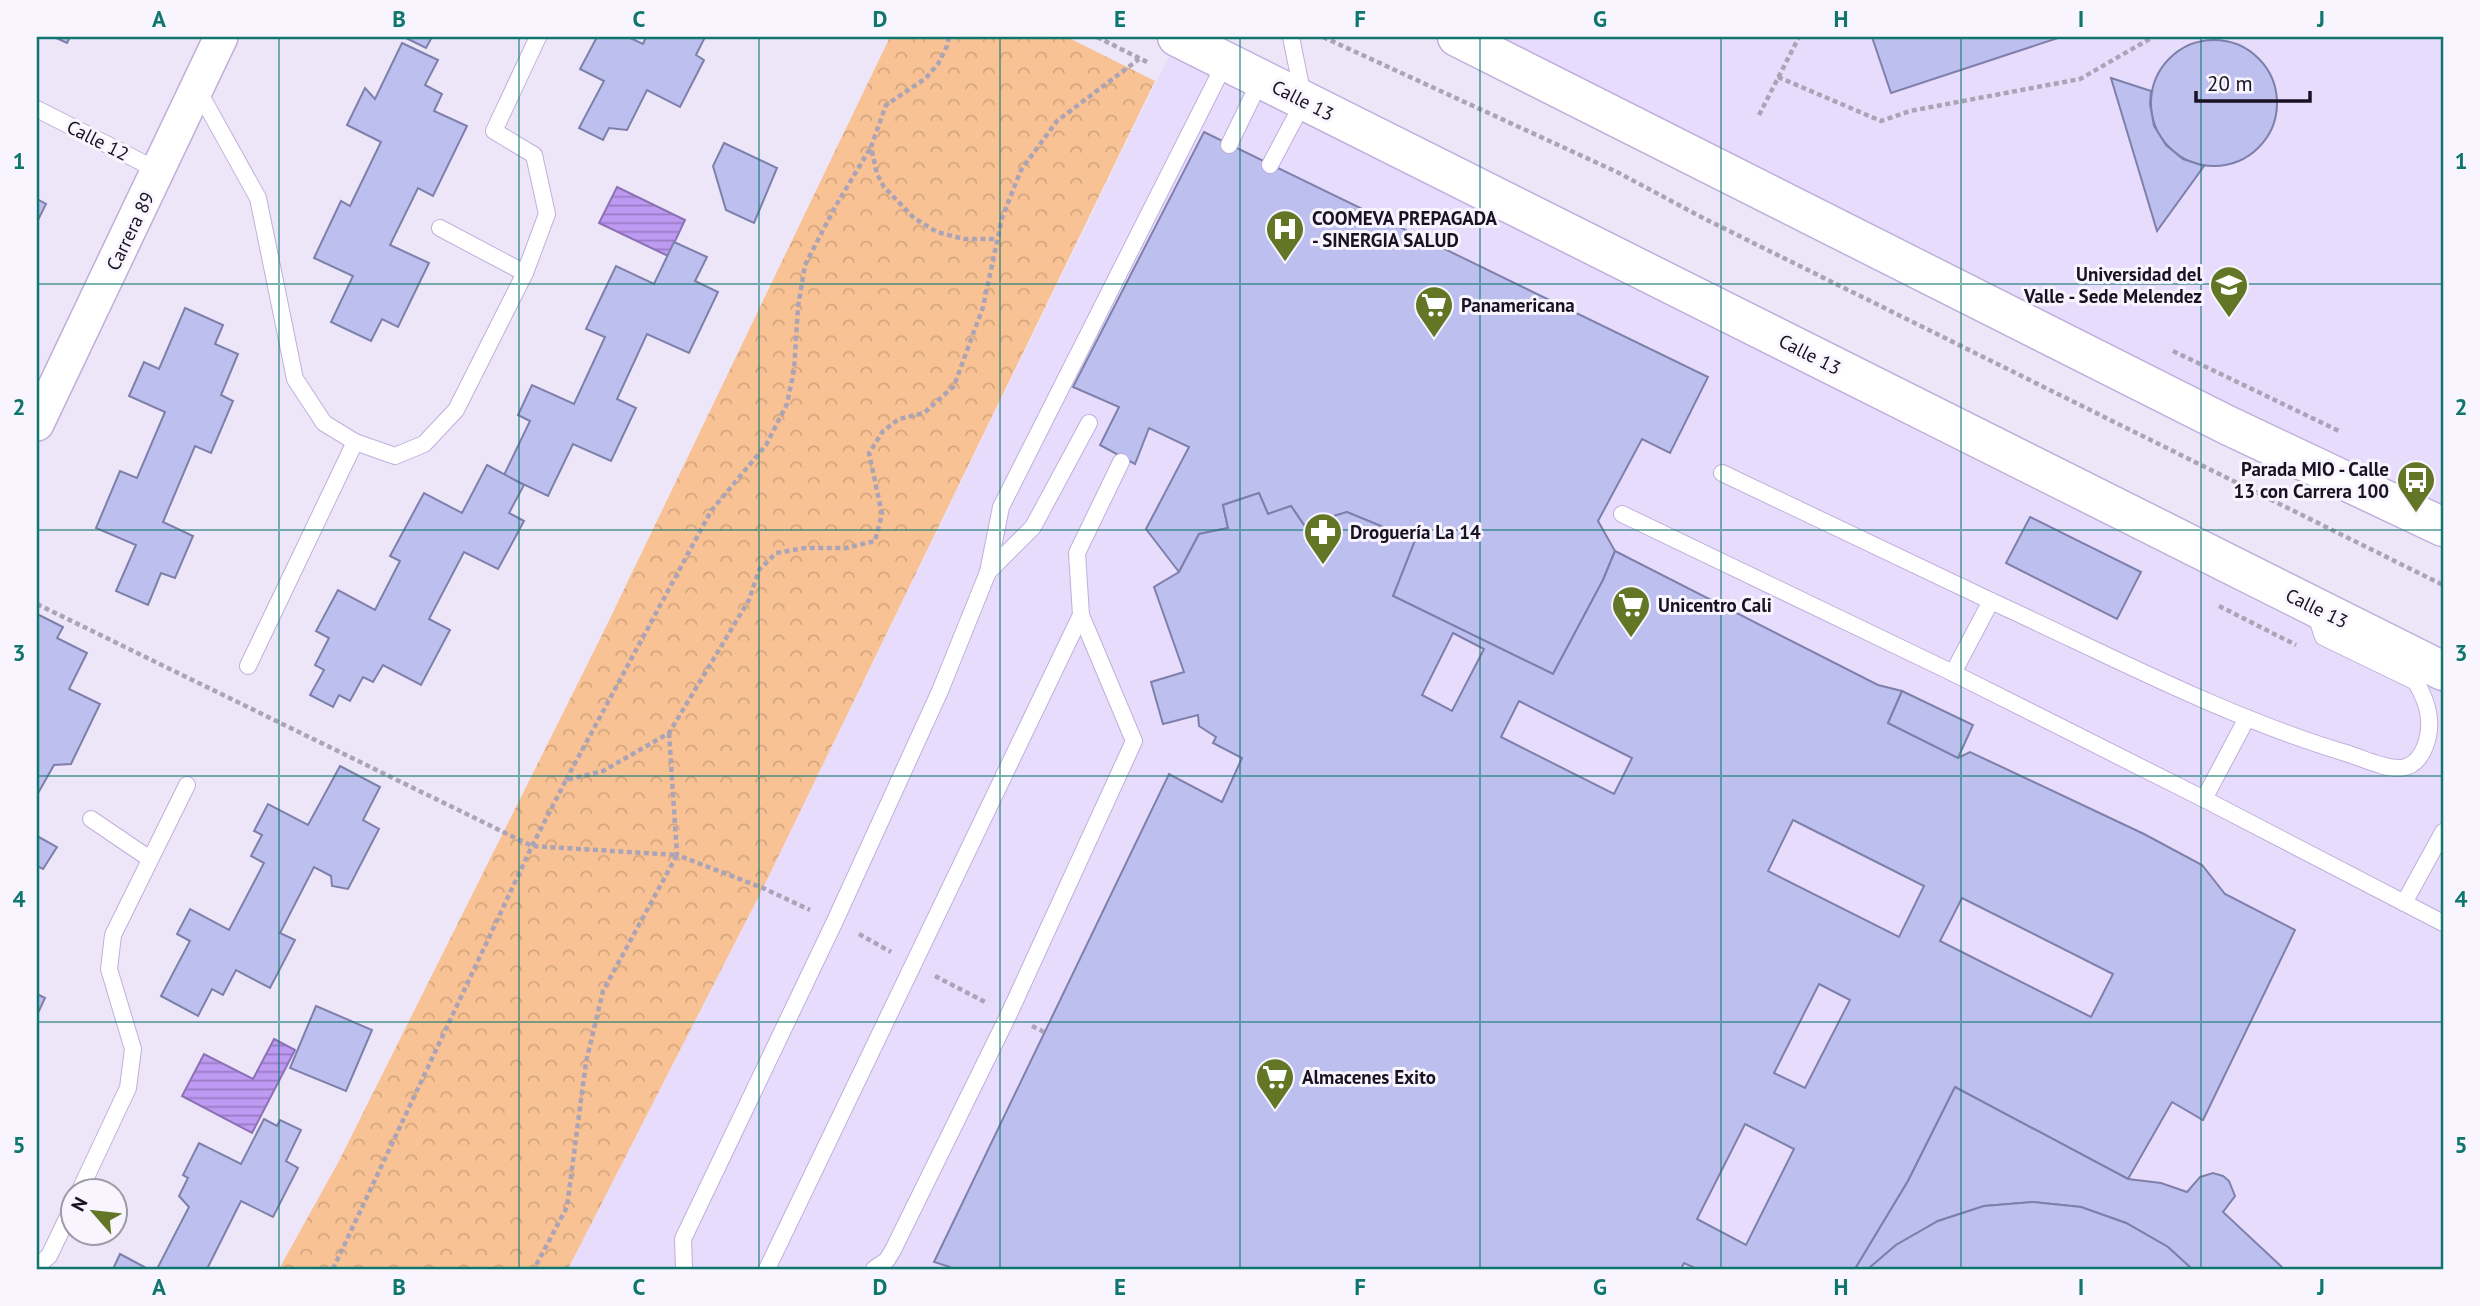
<svg xmlns="http://www.w3.org/2000/svg" width="2480" height="1306" font-family="'PT Sans',sans-serif">
	<style>
		.built { fill: #e8dcfd }
		.forest { fill: url(#forest-crowns) }
		.water { fill: url(#water-rules); stroke: #8c71b4; stroke-width: 2 }
		.building { fill: #bdc0ef; stroke: #7e80ab; stroke-width: 2; fill-rule: evenodd }
		.lines { fill: none; stroke-linecap: round; stroke-linejoin: round }
		.service-casing { stroke: #c0afdc; stroke-width: 18 }
		.minor-casing { stroke: #c0afdc; stroke-width: 36 }
		.secondary-casing { stroke: #c0afdc; stroke-width: 41 }
		.path { stroke: #aba4b6; stroke-width: 4.5; stroke-dasharray: 5 3.5; stroke-linecap: butt }
		.service { stroke: #fff; stroke-width: 16 }
		.minor { stroke: #fff; stroke-width: 33 }
		.secondary { stroke: #fff; stroke-width: 38 }
		.grid { fill: none; stroke: #0f766e; stroke-width: 2; stroke-opacity: 0.55 }
		.labels { text-anchor: middle; stroke-width: 6; stroke-linejoin: round; paint-order: stroke }
		.street-label { font-size: 19px; fill: #181222; stroke: #f8f5ff }
		.poi-label { font-size: 19px; font-weight: bold; fill: #181222; stroke: #f8f5ff; text-anchor: start }
		.neatline { fill: none; stroke: #0f766e; stroke-width: 2.5 }
		.grid-label { font-size: 23px; text-anchor: middle; font-weight: bold; fill: #0f766e }
	</style>
	<defs>
		<pattern id="forest-crowns" width="20" height="18" patternUnits="userSpaceOnUse" patternTransform="scale(1.75)"><rect width="20" height="18" fill="#f8c294"/><path d="M2 6a3 3 0 1 1 6 0M12 15a3 3 0 1 1 6 0" fill="none" stroke="#d4a67f"/></pattern>
		<pattern id="water-rules" width="6" height="5" patternUnits="userSpaceOnUse" patternTransform="scale(1.75)"><rect width="6" height="5" fill="#be9af3"/><path d="M0 2.5h6" fill="none" stroke="#997cc4"/></pattern>
	</defs>
	<rect width="100%" height="100%" fill="#ede6f9"/>
	<g class="built">
		<path d="M1178 37 2443 671V1269H568L763 888Z"/>
		<path d="M1457 37H2443V527Z"/>
	</g>
	<path class="forest" d="M890 37H1067L1155 81 763 888 568 1269H279L339 1161 603 633Z"/>
	<g class="water">
		<path d="M617 187 685 220 668 256 599 223Z"/>
		<path d="M274 1039 295 1050 252 1133 182 1096 204 1054 253 1079Z"/>
	</g>
	<g class="building">
		<path d="M54 37H70L67 43Z"/>
		<path d="M404 37H432L426 48Z"/>
		<path d="M597 37H628L643 44 646 37H705L696 55 704 60 680 107 647 90 627 130 609 128 603 140 579 128 604 81 580 69Z"/>
		<path d="M1872 37H2061L1891 93Z"/>
		<circle cx="2214" cy="103" r="63"/>
		<path d="M402 43 438 60 425 85 442 94 434 111 467 126 433 196 418 188 390 245 429 263 398 327 382 319 371 341 331 322 353 276 314 258 341 201 350 206 381 142 347 125 365 88 375 99Z"/>
		<path d="M2111 78 2151 91 2150 104 2154 126 2166 145 2183 159 2204 166 2157 231Z"/>
		<path d="M1204 132 1708 377 1670 453 1642 439 1598 521 1615 551 1603 580 1553 674 1393 596 1415 540 1347 512 1304 525 1291 506 1268 514 1259 493 1223 505 1228 528 1199 534 1179 572 1146 529 1189 447 1149 428 1135 464 1100 445 1119 407 1073 387Z"/>
		<path d="M724 143 777 168 754 223 726 210 713 166Z"/>
		<path d="M37 199 46 204 37 222Z"/>
		<path d="M674 242 707 257 695 281 718 292 689 353 647 334 617 399 636 408 611 461 573 444 548 496 504 475 530 421 518 415 532 385 574 404 605 337 586 329 616 266 654 284Z"/>
		<path d="M185 308 223 325 215 344 238 354 221 395 233 401 211 453 195 446 163 522 193 536 175 578 161 573 148 605 116 591 136 545 96 528 120 471 137 478 165 412 129 396 144 362 159 369Z"/>
		<path d="M487 465 524 485 509 513 524 521 498 569 464 552 429 619 450 630 421 685 383 665 373 682 363 677 350 701 339 695 333 707 310 695 324 670 315 665 329 638 316 631 338 590 375 610 400 561 390 556 424 493 462 513Z"/>
		<path d="M1259 493 1268 514 1291 506 1304 525 1347 512 1415 540 1393 596 1553 674 1603 580 1615 551 1878 685 1902 691 1888 723 1958 758 1970 752 2144 834 2202 865 2225 894 2295 930 2203 1120 2172 1102 2128 1179 1955 1087 1908 1181 1855 1269H1697L1684 1263 1681 1269H950V1267L934 1262 1169 774 1222 802 1242 758 1213 743 1216 737 1199 726 1198 715 1163 724 1151 682 1184 672 1154 587 1179 572 1199 534 1228 528 1223 505ZM1453 633 1484 649 1452 711 1422 695ZM1519 701 1632 758 1614 794 1501 737ZM1793 820 1924 886 1899 937 1768 871ZM1962 898 2113 974 2091 1017 1940 941ZM1819 984 1850 1000 1805 1088 1774 1073ZM1745 1124 1794 1149 1746 1245 1697 1219Z"/>
		<path d="M2030 517 2141 572 2117 619 2006 563Z"/>
		<path d="M37 614 63 627 57 638 87 653 69 689 100 704 71 764 54 765 37 795Z"/>
		<path d="M1902 691 1973 725 1958 758 1888 723Z"/>
		<path d="M340 766 380 787 363 820 379 829 348 889 332 886 331 876 314 867 280 933 295 940 270 988 236 970 223 995 212 989 198 1016 161 996 190 941 177 934 190 909 229 930 264 863 251 856 262 835 254 831 268 804 308 825Z"/>
		<path d="M37 836 57 847 43 869 37 866Z"/>
		<path d="M37 994 45 998 37 1015Z"/>
		<path d="M316 1006 372 1030 346 1091 290 1068Z"/>
		<path d="M1955 1087 2128 1179 2161 1183 2187 1192 2200 1177 2213 1173 2223 1176 2229 1181 2235 1196 2223 1212 2284 1269H2192L2168 1247 2126 1223 2081 1207 2033 1202 1984 1206 1938 1221 1896 1245 1868 1269H1855L1908 1181Z"/>
		<path d="M264 1119 277 1126 280 1120 301 1130 286 1161 298 1168 273 1217 241 1201 207 1269H157L189 1207 179 1196 188 1178 183 1175 199 1143 241 1164Z"/>
		<path d="M2033 1202 2081 1207 2126 1223 2168 1247 2192 1269H1868L1896 1245 1938 1221 1984 1206Z"/>
		<path d="M120 1254 148 1269H113Z"/>
	</g>
	<g class="lines">
		<defs>
			<g id="service">
				<path d="M198 90 258 198 295 379 324 423 355 442 395 456 424 444 456 410 525 273 547 214 534 155 494 131 538 37"/>
				<path d="M37 109 159 171"/>
				<path d="M1229 145 1261 79"/>
				<path d="M1270 165 1304 101 1291 37"/>
				<path d="M440 228 525 273"/>
				<path d="M1722 473 1991 601"/>
				<path d="M1622 514 1953 673 2204 799 2443 923"/>
				<path d="M988 572 1033 527 1089 423"/>
				<path d="M248 666 355 442"/>
				<path d="M1953 673 1991 601C2107 654 2227 718 2349 754 2364 759 2385 769 2401 768 2425 765 2432 732 2428 712 2426 701 2421 691 2416 682L2323 637 2315 612"/>
				<path d="M2204 799 2247 718"/>
				<path d="M91 819 150 859"/>
				<path d="M2404 903 2443 832"/>
				<path d="M80 1190 128 1088 133 1049 109 969 113 935 187 785"/>
				<path d="M37 1266 49 1256 74 1204"/>
				<path d="M684 1269 683 1239 835 921 940 691 988 572 1001 507 1226 61"/>
				<path d="M767 1269 1081 615"/>
				<path d="M874 1269 887 1260 893 1250 1009 1014 1134 741 1081 615 1077 553 1121 462"/>
			</g>
			<path id="minor" d="M37 424 221 37"/>
			<g id="secondary">
				<path d="M1177 37 2443 671"/>
				<path d="M1457 37 2227 425 2443 527"/>
			</g>
		</defs>
		<use href="#service" class="service-casing"/>
		<use href="#minor" class="minor-casing"/>
		<use href="#secondary" class="secondary-casing"/>
		<g class="path">
			<path d="M949 37 947 46 938 64 926 78 886 105 871 147 877 174 884 187 914 218 937 232 964 239H997"/>
			<path d="M1097 37 1147 62"/>
			<path d="M1323 37 1617 172 1705 219 2443 585"/>
			<path d="M1778 77 1881 121 1910 111 2080 79 2153 37"/>
			<path d="M1759 115 1799 37"/>
			<path d="M2173 351 2339 431"/>
			<path d="M37 604 532 846 677 855 603 991 586 1062 567 1207 534 1269"/>
			<path d="M2219 606 2296 645"/>
			<path d="M669 733 677 855 763 888 810 910"/>
			<path d="M566 780 711 511 766 445 787 404 794 370 798 307 805 265 835 207 871 147"/>
			<path d="M859 934 891 952"/>
			<path d="M935 976 987 1003"/>
			<path d="M1032 1026 1044 1032"/>
			<path d="M333 1269 532 846 566 780 603 771 669 733 749 600 759 570 776 553 805 548H846L875 541 882 514 869 453 883 431 899 419 924 413 954 386 983 307 1002 218 1021 170 1057 121 1139 59"/>
		</g>
		<use href="#service" class="service"/>
		<use href="#minor" class="minor"/>
		<use href="#secondary" class="secondary"/>
	</g>
	<path class="grid" d="M279 37V1269M519 37V1269M759 37V1269M1000 37V1269M1240 37V1269M1480 37V1269M1721 37V1269M1961 37V1269M2201 37V1269M37 284H2443M37 530H2443M37 776H2443M37 1022H2443"/>
	<defs>
		<symbol id="hospital-pin" viewBox="-11 -11 22 30"><path d="M0 17L-7.5 6A9.5 9.5 0 1 1 7.5 6Z" fill="#627626" stroke="#f8f5ff"/><path d="M-5-5h3v3.5h4V-5h3V5h-3V1.5h-4V5h-3Z" fill="#fff"/></symbol>
		<symbol id="university-pin" viewBox="-11 -11 22 30"><path d="M0 17L-7.5 6A9.5 9.5 0 1 1 7.5 6Z" fill="#627626" stroke="#f8f5ff"/><path d="M0-5L7-2L0 1L-7-2ZM-4 1L0 2.5L4 1V4Q0 6-4 4Z" fill="#fff"/></symbol>
		<symbol id="supermarket-pin" viewBox="-11 -11 22 30"><path d="M0 17L-7.5 6A9.5 9.5 0 1 1 7.5 6Z" fill="#627626" stroke="#f8f5ff"/><path d="M-6-5.5h2.5l.6 2H6L4.5 2H-2.5L-4.4-4H-6ZM-1.5 3.2a1.3 1.3 0 1 0 .1 0ZM3 3.2a1.3 1.3 0 1 0 .1 0Z" fill="#fff"/></symbol>
		<symbol id="bus-pin" viewBox="-11 -11 22 30"><path d="M0 17L-7.5 6A9.5 9.5 0 1 1 7.5 6Z" fill="#627626" stroke="#f8f5ff"/><path d="M-5-6H5V4H4V6H2V4H-2V6H-4V4H-5ZM-3.5-4V0h7V-4ZM-3.5 1.2v1.5H-2V1.2ZM2 1.2v1.5H3.5V1.2Z" fill="#fff"/></symbol>
		<symbol id="pharmacy-pin" viewBox="-11 -11 22 30"><path d="M0 17L-7.5 6A9.5 9.5 0 1 1 7.5 6Z" fill="#627626" stroke="#f8f5ff"/><path d="M-2-6h4v4h4v4h-4v4h-4v-4h-4v-4h4Z" fill="#fff"/></symbol>
	</defs>
	<g fill-rule="evenodd">
		<use href="#hospital-pin" x="1263" y="207" width="44" height="60"/>
		<use href="#university-pin" x="2207" y="263" width="44" height="60"/>
		<use href="#supermarket-pin" x="1412" y="283" width="44" height="60"/>
		<use href="#bus-pin" x="2394" y="458" width="44" height="60"/>
		<use href="#pharmacy-pin" x="1301" y="510" width="44" height="60"/>
		<use href="#supermarket-pin" x="1609" y="583" width="44" height="60"/>
		<use href="#supermarket-pin" x="1253" y="1055" width="44" height="60"/>
	</g>
	<g class="labels">
		<g class="street-label">
			<text transform="translate(1303 100) rotate(27)" y="7">Calle 13</text>
			<text transform="translate(98 140) rotate(27)" y="7">Calle 12</text>
			<text transform="translate(130 231) rotate(-64)" y="7">Carrera 89</text>
			<text transform="translate(1810 354) rotate(27)" y="7">Calle 13</text>
			<text transform="translate(2317 608) rotate(26)" y="7">Calle 13</text>
		</g>
		<g class="poi-label">
			<text x="1312" y="225">COOMEVA PREPAGADA<tspan x="1312" dy="22">- SINERGIA SALUD</tspan></text>
			<text x="2202" y="281" text-anchor="end">Universidad del<tspan x="2202" dy="22">Valle - Sede Melendez</tspan></text>
			<text x="1461" y="312">Panamericana</text>
			<text x="2389" y="476" text-anchor="end">Parada MIO - Calle<tspan x="2389" dy="22">13 con Carrera 100</tspan></text>
			<text x="1350" y="539">Droguería La 14</text>
			<text x="1658" y="612">Unicentro Cali</text>
			<text x="1302" y="1084">Almacenes Exito</text>
		</g>
	</g>
	<rect width="2480" height="1306" fill="none" stroke="#f8f5ff" stroke-width="77"/>
	<g transform="translate(94 1212) rotate(298)"><circle r="33" fill="#f8f5ff" stroke="#9e9aa7" stroke-width="2"/>
	<path d="M0-5L12 26L0 18L-12 26Z" fill="#627626"/>
	<text y="-10" font-size="19" font-weight="bold" text-anchor="middle" fill="#181222">N</text>
	</g>
	<path d="M2196 91v10h114v-10" fill="none" stroke="#181222" stroke-width="3.5"/>
	<text x="2207" y="91" font-size="21" fill="#181222" stroke="#f8f5ff" stroke-width="5" paint-order="stroke">20 m</text>
	<rect x="38" y="38" width="2404" height="1230" class="neatline"/>
	<g class="grid-label">
		<text x="159" y="27">A</text>
		<text x="399" y="27">B</text>
		<text x="639" y="27">C</text>
		<text x="880" y="27">D</text>
		<text x="1120" y="27">E</text>
		<text x="1360" y="27">F</text>
		<text x="1600" y="27">G</text>
		<text x="1841" y="27">H</text>
		<text x="2081" y="27">I</text>
		<text x="2321" y="27">J</text>
		<text x="19" y="169">1</text>
		<text x="2461" y="169">1</text>
		<text x="19" y="415">2</text>
		<text x="2461" y="415">2</text>
		<text x="19" y="661">3</text>
		<text x="2461" y="661">3</text>
		<text x="19" y="907">4</text>
		<text x="2461" y="907">4</text>
		<text x="19" y="1153">5</text>
		<text x="2461" y="1153">5</text>
		<text x="159" y="1295">A</text>
		<text x="399" y="1295">B</text>
		<text x="639" y="1295">C</text>
		<text x="880" y="1295">D</text>
		<text x="1120" y="1295">E</text>
		<text x="1360" y="1295">F</text>
		<text x="1600" y="1295">G</text>
		<text x="1841" y="1295">H</text>
		<text x="2081" y="1295">I</text>
		<text x="2321" y="1295">J</text>
	</g>
</svg>
